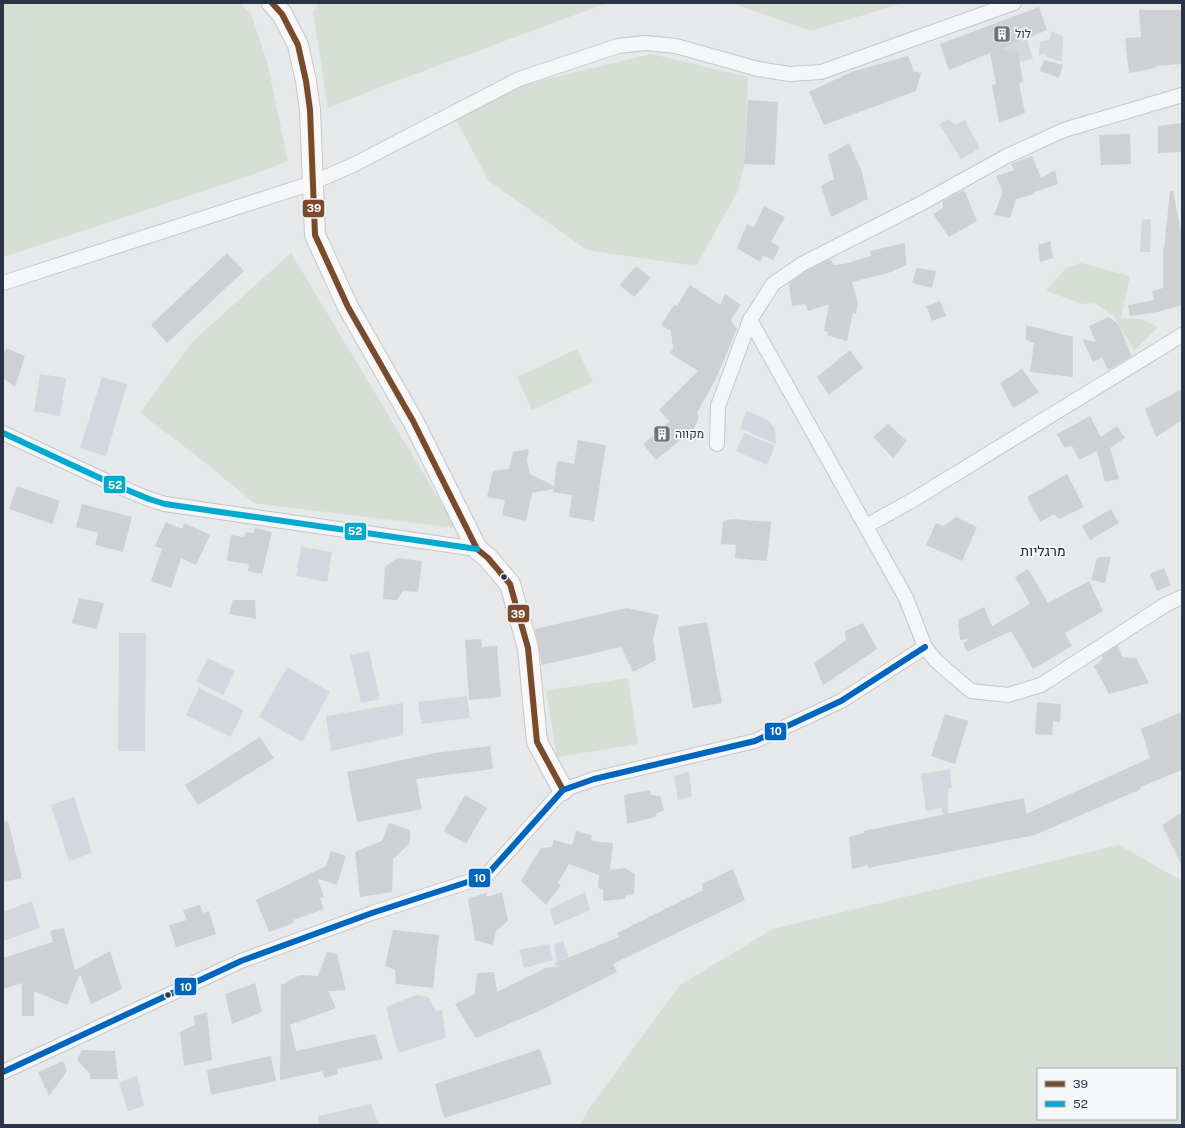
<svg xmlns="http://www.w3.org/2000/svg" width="1185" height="1128" font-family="'Public Sans',Heebo,sans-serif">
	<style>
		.built { fill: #d4d7dd }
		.green { fill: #d6ded6; fill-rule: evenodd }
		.building { fill: #ced0d3 }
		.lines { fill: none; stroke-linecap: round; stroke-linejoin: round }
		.street-casing { stroke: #c4c6c8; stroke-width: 16 }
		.secondary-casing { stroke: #c4c6c8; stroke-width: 22 }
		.street { stroke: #f5f6f7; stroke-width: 14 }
		.secondary { stroke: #f8f8f8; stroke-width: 20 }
		.bus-1-casing { stroke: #f4f6f9; stroke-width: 9 }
		.bus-2-casing { stroke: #f4f6f9; stroke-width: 9 }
		.bus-3-casing { stroke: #f4f6f9; stroke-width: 9 }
		.bus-1 { stroke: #7a4b2a; stroke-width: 6 }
		.bus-2 { stroke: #00a9ce; stroke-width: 6 }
		.bus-3 { stroke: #0065bd; stroke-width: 6 }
		.bus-dot { fill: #2b3445; stroke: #f4f6f9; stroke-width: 1.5 }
		.labels { text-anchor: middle; stroke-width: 3.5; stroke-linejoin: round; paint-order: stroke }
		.poi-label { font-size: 12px; fill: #2b3445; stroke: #f4f6f9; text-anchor: start }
		.quarter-label { font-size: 14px; fill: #1d2536; stroke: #f4f6f9 }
		.line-badge { stroke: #f4f6f9; stroke-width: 1.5 }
		.badge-label { font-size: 11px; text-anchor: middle; font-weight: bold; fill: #fff }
	</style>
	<rect width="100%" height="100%" fill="#e6e8ea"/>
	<g class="built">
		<path d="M1051 31 1063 37 1062 62 1047 57 1046 54 1039 55 1040 42 1050 40Z"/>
		<path d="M1027 39 1033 59 1006 64 1003 48Z"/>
		<path d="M949 119 955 125 965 120 980 148 961 159 939 124Z"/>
		<path d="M1151 219 1150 252H1140L1142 220Z"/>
		<path d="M40 374 66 378 60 416 34 411Z"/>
		<path d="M102 377 127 384 106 456 80 448Z"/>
		<path d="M747 411 768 420 775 429 776 444 740 428Z"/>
		<path d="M744 433 775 446 767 465 736 451Z"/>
		<path d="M301 547 332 552 327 582 296 576Z"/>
		<path d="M119 633H146L145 751H118Z"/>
		<path d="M369 651 380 699 361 703 350 655Z"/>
		<path d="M208 658 235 671 223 695 196 681Z"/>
		<path d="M287 667 330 692 302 742 259 717Z"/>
		<path d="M199 688 244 710 231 737 186 715Z"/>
		<path d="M467 696 470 718 421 724 418 702Z"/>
		<path d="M403 703V735L331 751 326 716Z"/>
		<path d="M950 769 952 787 948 789V814L943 815 941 808 926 811 921 774Z"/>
		<path d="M689 772 692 796 678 800 674 776Z"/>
		<path d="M74 797 92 853 69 861 51 805Z"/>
		<path d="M585 892 590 910 554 926 550 909Z"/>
		<path d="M32 901 40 928 3 941V912Z"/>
		<path d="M563 941 569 957 557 962 554 945Z"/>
		<path d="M549 944 553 960 524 968 519 950Z"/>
		<path d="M416 995 428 997 436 1011 442 1010 446 1038 398 1053 386 1007Z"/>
		<path d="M137 1076 144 1106 128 1111 119 1082Z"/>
		<path d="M371 1104 379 1125H320L318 1116Z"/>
	</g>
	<g class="green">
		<path d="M3 3H240L251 14 267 62 288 161 243 178 3 257Z"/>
		<path d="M319 3H607L383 86 328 108 313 12Z"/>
		<path d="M732 3H903L811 31Z"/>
		<path d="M651 54 748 77 744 164 738 191 696 266 587 250 489 181 456 120 518 86Z"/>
		<path d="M291 253 456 528 254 503 197 456 140 413 192 342Z"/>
		<path d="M1081 263 1130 276 1121 318 1141 319 1158 327 1134 351 1114 316 1094 303 1083 304 1046 291 1066 268Z"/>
		<path d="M577 349 593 382 532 410 517 377Z"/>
		<path d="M628 678 638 744 557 757 546 691Z"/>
		<path d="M1119 845 1182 881V1125H580L588 1110 680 985 773 929ZM1038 1069H1176V1119H1038Z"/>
	</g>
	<g class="building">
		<path d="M1039 7 1047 30 1002 49 1018 53 1023 81 1019 84 1025 113 999 123 992 85 996 84 990 53 949 70 940 44Z"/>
		<path d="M1139 10H1182V64L1156 66V68L1129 73 1125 38 1141 37Z"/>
		<path d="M908 56 914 71 921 73 916 91 824 125 809 92 851 72Z"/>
		<path d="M1044 60 1063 65 1059 78 1040 71Z"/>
		<path d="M748 100 778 102 775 165 744 164Z"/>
		<path d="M1182 123V152L1158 153V126Z"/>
		<path d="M1130 134 1131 164 1101 165 1099 135Z"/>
		<path d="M849 143 862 172 868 199 831 217 821 186 834 179 828 155Z"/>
		<path d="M1032 156 1041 178 1055 170 1058 184 1034 192V194L1016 199 1010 218 994 215 1003 192 996 176 1014 170 1011 164Z"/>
		<path d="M964 190 977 221 949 237 933 214 943 208V201Z"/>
		<path d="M1170 191H1173L1182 236V305L1158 312 1130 316 1128 305 1154 300 1152 291 1163 288V248L1164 249Z"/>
		<path d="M764 206 785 217 771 242 780 247 773 260 763 255 760 262 737 248 747 224 754 228Z"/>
		<path d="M1050 241 1053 258 1040 262 1038 245Z"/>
		<path d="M905 243 906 265 891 272 852 282 858 303 856 314 853 312 847 341 827 335 828 332 824 331 829 304 808 311 805 304 792 306 789 283 806 271 830 259 834 265 844 264 871 256 870 251Z"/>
		<path d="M227 253 244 271 167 343 151 325Z"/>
		<path d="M636 266 651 278 634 297 620 285Z"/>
		<path d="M917 268 936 271 932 288 912 283Z"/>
		<path d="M690 285 720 305 725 294 741 305 731 320 737 329 716 378 697 413 699 417 691 436 684 437 656 460 643 444 670 421 659 410 698 371 670 353 673 348 671 331 661 325 674 305 677 306Z"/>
		<path d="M940 301 946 316 932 321 926 306Z"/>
		<path d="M1109 317 1118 324 1132 356 1108 370 1102 357 1093 362 1082 339 1096 342 1089 326Z"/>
		<path d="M1026 325 1073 337V377L1030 372 1034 343 1026 340Z"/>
		<path d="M6 348 25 356 15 387 3 378V357Z"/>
		<path d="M850 350 863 368 829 395 817 377Z"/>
		<path d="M1022 369 1039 392 1013 408 1000 383Z"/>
		<path d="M1182 389V420L1156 437 1145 409Z"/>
		<path d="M1090 416 1101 437 1117 426 1125 438 1110 448 1119 479 1105 482 1097 451 1079 460 1072 446 1064 447 1057 434Z"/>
		<path d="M888 424 907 441 893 458 873 437Z"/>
		<path d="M578 440 606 445 594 521 569 517 572 495 553 492V489L532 493 526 521 502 515 505 500 487 497 493 471 509 469 513 452 529 449 527 461 530 474 554 486 557 461 574 464Z"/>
		<path d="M1067 474 1084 507 1059 519 1054 514 1040 522 1027 497Z"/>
		<path d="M17 486 60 501 52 524 9 509Z"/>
		<path d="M82 504 132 517 123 552 95 545 98 533 76 527Z"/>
		<path d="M1111 509 1119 523 1090 540 1082 526Z"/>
		<path d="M956 517 977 527 962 561 926 545 936 523 944 526Z"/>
		<path d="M732 519 771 522 767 561 735 558 736 545 721 544 723 521Z"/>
		<path d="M166 522 182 529 184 523 210 535 196 565 181 558 171 588 151 581 162 549 155 546Z"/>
		<path d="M255 528 272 532 262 574 248 571 249 564 227 561 231 535 244 537 246 532 253 533Z"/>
		<path d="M1111 556 1105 583 1091 580 1097 558Z"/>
		<path d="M397 558 422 561 418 592 403 591 397 600 383 599 385 567Z"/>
		<path d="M1164 568 1171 585 1157 591 1150 574Z"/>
		<path d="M1028 569 1048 603 1089 581 1103 611 1065 633 1072 646 1033 669 1011 631 967 652 963 643 969 639 960 640 958 620 984 607 992 626 1030 604 1015 577Z"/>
		<path d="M79 598 104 603 97 629 72 623Z"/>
		<path d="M233 600H255L256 619 229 614Z"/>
		<path d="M627 608 659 615 653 639 656 660 633 672 621 647 542 665 535 629Z"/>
		<path d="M707 622 722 703 693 708 678 627Z"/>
		<path d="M863 623 877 649 823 685 814 663 846 640 845 631Z"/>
		<path d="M481 639 482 647 497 646 501 697 469 700 465 640Z"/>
		<path d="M1118 645 1122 657 1136 658 1149 683 1109 694 1094 666 1103 659 1101 656Z"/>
		<path d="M1037 702 1061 704 1060 722H1053L1052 735 1035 734Z"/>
		<path d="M1182 712V770L1140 787 1141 789 1035 835 868 868V865L852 869 849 837 864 833V831L1024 798 1026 814 1150 758 1141 729Z"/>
		<path d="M945 714 968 721 955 764 931 756Z"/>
		<path d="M260 737 274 758 198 805 185 785Z"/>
		<path d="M490 746 493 769 416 779 422 809 357 822 347 772 435 753Z"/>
		<path d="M650 790 651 795 660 796 664 810 657 813 655 817 627 824 624 795Z"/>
		<path d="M465 795 487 808 466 844 444 831Z"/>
		<path d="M1182 812V866L1162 825Z"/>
		<path d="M8 821 22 878 3 882V822Z"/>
		<path d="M389 823 410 830V843L393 859 392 892 360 897 355 852 382 841Z"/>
		<path d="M576 831 592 835 591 841 613 843 610 870 625 868 635 874 634 894 626 895 625 899 603 901V889L598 888 599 875 569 864 558 883 561 885 546 905 521 881 541 848 552 847 554 840 572 845Z"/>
		<path d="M331 851 346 856 337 885 318 879 324 897 320 898 324 909 293 920 294 923 269 932 256 900 326 866Z"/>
		<path d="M733 869 745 900 613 964 617 972 537 1012 476 1038 455 1004 475 994 477 973 494 972 497 992 546 968 561 966 553 964 619 937 617 933 703 890 702 884Z"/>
		<path d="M502 892 508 921 496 931 493 945 475 940 468 899 486 893 487 897Z"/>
		<path d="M200 905 203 913 209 911 216 934 176 947 169 925 187 920 183 910Z"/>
		<path d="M64 928 75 970 110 951 122 989 91 1004 80 974 67 1005 34 991V1016H22V983L3 989V958L53 942 50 931Z"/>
		<path d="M393 930 439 935 433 988 396 984 395 970 385 966Z"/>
		<path d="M327 952 337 954 346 990 328 991 336 1008 290 1025 296 1051 375 1034 383 1059 337 1069 338 1074 324 1078 322 1071 280 1080 281 985 300 975 318 976Z"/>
		<path d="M255 983 262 1012 232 1024 225 994Z"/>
		<path d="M207 1012 212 1060 184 1066 180 1032 195 1025 194 1016Z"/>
		<path d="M540 1049 552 1084 444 1118 435 1084Z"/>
		<path d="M82 1050 115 1051 118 1079H90V1074L77 1060Z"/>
		<path d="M271 1056 276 1081 211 1095 207 1070Z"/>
		<path d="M63 1061 67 1071 49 1096 38 1072Z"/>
	</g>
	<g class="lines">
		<defs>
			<g id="street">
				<path d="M3 283 312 183 355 164 519 79 618 46 645 43 676 46 758 69 789 74 821 72 1014 3"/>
				<path d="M750 320 906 598 925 647 936 661 971 691 1008 695 1041 685 1165 605 1182 597"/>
				<path d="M3 433 115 485 149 499 165 504 477 549"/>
				<path d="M717 444 718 406 750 320 773 284 802 264 922 203 1005 157 1064 130 1182 95"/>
				<path d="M866 526 913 500 1182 335"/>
				<path d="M3 1072 241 961 372 913 486 876 563 790 594 779 755 741 841 701 925 647"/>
			</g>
			<path id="secondary" d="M272 3 282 14 298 45 306 81 310 110 315 235 348 307 413 421 477 549 488 558 510 584 528 648 537 742 563 790"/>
		</defs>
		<use href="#street" class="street-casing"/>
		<use href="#secondary" class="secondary-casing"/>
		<use href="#street" class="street"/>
		<use href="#secondary" class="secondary"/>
		<defs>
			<path id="bus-1" d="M272 3 282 14 298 45 306 81 310 110 315 235 348 307 413 421 477 549 488 558 510 584 528 648 537 742 563 790"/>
			<path id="bus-2" d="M3 433 115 485 149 499 165 504 477 549"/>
			<path id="bus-3" d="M3 1072 241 961 372 913 486 876 563 790 594 779 755 741 841 701 925 647"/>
		</defs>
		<use href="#bus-1" class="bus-1-casing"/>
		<use href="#bus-2" class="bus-2-casing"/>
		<use href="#bus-3" class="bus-3-casing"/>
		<use href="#bus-1" class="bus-1"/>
		<use href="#bus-2" class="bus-2"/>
		<use href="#bus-3" class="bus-3"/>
	</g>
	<defs>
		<symbol id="building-square" viewBox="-11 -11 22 22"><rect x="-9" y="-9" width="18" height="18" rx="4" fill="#6c737f" stroke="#f4f6f9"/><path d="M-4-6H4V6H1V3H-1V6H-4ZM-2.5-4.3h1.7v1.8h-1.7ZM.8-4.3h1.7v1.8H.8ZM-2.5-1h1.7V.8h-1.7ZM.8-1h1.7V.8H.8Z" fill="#fff"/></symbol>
	</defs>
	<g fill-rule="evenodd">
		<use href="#building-square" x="992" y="24" width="20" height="20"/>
		<use href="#building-square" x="652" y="424" width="20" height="20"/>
	</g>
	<g class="bus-dot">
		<circle cx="504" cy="577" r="3.5"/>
		<circle cx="168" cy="995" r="3.5"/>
	</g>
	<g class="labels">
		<g class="poi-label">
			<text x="1015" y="38">לול</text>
			<text x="675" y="438">מקווה</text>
		</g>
		<g class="quarter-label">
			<text x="1043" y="556">מרגליות</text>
		</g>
	</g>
	<g class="line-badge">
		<rect x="302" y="199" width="23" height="19" rx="4" fill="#7a4b2a"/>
		<rect x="103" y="475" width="23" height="19" rx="4" fill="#00a9ce"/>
		<rect x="344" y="522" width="23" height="19" rx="4" fill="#00a9ce"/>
		<rect x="507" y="604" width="23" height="19" rx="4" fill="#7a4b2a"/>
		<rect x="764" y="722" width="23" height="19" rx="4" fill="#0065bd"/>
		<rect x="468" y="868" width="23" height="20" rx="4" fill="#0065bd"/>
		<rect x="174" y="977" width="23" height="19" rx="4" fill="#0065bd"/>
	</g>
	<g class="badge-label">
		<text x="314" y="212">39</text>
		<text x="115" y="489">52</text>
		<text x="355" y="535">52</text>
		<text x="518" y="618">39</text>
		<text x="776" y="735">10</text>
		<text x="480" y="882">10</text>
		<text x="186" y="991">10</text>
	</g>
	<rect width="1185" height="1128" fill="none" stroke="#2b3445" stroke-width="8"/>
	<rect x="1037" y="1068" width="140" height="52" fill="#f4f6f9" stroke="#a4a8b1"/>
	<rect x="1045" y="1081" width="20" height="6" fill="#7a4b2a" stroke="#a4a8b1"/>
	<text x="1073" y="1088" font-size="12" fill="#2b3445">39</text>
	<rect x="1045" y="1101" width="20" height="6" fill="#00a9ce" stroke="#a4a8b1"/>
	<text x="1073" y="1108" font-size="12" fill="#2b3445">52</text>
</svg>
